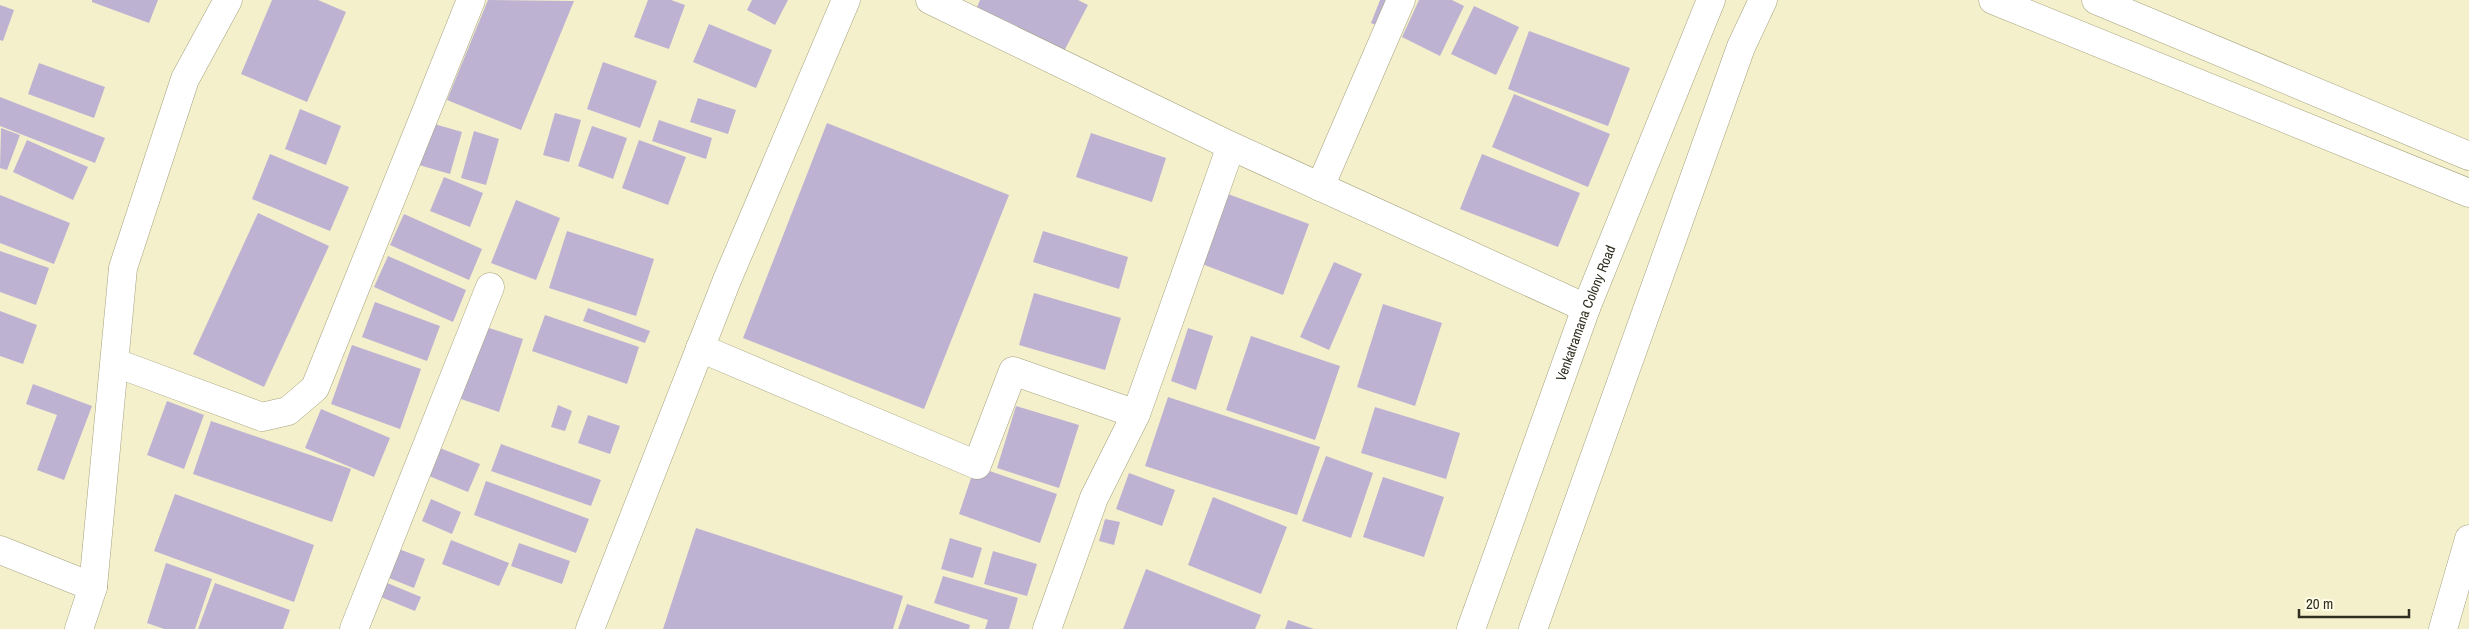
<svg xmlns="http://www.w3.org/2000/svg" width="2469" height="629" font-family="'Archivo Narrow',sans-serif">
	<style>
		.building { fill: #beb2d3 }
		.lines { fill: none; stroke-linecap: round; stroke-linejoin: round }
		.street-casing { stroke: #a4a17e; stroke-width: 29 }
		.secondary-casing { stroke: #a4a17e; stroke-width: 29 }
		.street { stroke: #fff; stroke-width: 28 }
		.secondary { stroke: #fff; stroke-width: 28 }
		.labels { text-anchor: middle; stroke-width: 4.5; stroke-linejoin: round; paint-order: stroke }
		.street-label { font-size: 14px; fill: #302e20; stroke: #fffde6 }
	</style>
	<rect width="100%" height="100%" fill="#f4f0cb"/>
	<g class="building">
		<path d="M92 0H158L149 23 92 2Z"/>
		<path d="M272 0H318L346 12 307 102 241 74Z"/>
		<path d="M488 0 574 1 521 130 447 100Z"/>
		<path d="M648 0H671L685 5 669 49 634 37Z"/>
		<path d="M752 0H788L775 25 747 10Z"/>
		<path d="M980 0H1078L1088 5 1063 53 977 7Z"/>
		<path d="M1380 0H1407L1393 32 1371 23Z"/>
		<path d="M1419 0H1452L1464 6 1440 56 1402 37Z"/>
		<path d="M0 5 14 10 3 41 0 40Z"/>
		<path d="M1474 6 1519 27 1496 75 1451 54Z"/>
		<path d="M709 24 772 50 756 88 693 62Z"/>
		<path d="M1529 31 1630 68 1608 126 1508 89Z"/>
		<path d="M603 62 657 81 640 128 587 109Z"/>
		<path d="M39 63 105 87 94 118 28 94Z"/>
		<path d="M1514 94 1610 134 1588 187 1492 147Z"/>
		<path d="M0 97 105 138 95 163 0 126Z"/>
		<path d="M698 98 736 110 728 134 690 122Z"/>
		<path d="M300 109 341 126 326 165 285 149Z"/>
		<path d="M555 113 581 120 569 162 543 155Z"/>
		<path d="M659 120 712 138 706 159 652 141Z"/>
		<path d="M431 123 462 132 450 174 419 165Z"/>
		<path d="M827 123 1009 195 924 409 743 338Z"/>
		<path d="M592 126 627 138 613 179 578 166Z"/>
		<path d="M1 128 20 135 7 170 0 168Z"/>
		<path d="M474 131 499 139 486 185 461 178Z"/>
		<path d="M1091 133 1166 158 1152 202 1076 177Z"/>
		<path d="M27 140 88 167 73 200 13 172Z"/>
		<path d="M639 140 686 157 668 205 622 188Z"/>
		<path d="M270 154 349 187 330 231 252 199Z"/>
		<path d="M1482 154 1580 193 1558 247 1460 209Z"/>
		<path d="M444 177 483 193 470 227 430 211Z"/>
		<path d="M1228 194 1309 224 1283 295 1202 264Z"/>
		<path d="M0 195 70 223 54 264 0 243Z"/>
		<path d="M516 200 560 218 536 280 491 263Z"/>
		<path d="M258 213 329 246 264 387 193 354Z"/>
		<path d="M404 214 482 249 469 280 390 245Z"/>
		<path d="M567 231 654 259 636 316 549 288Z"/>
		<path d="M1043 231 1128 257 1119 289 1033 262Z"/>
		<path d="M0 251 49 268 36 305 0 292Z"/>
		<path d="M388 256 466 290 453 322 374 287Z"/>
		<path d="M1334 262 1362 274 1329 350 1300 337Z"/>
		<path d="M1034 293 1121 318 1105 370 1019 345Z"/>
		<path d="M375 302 440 326 427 361 362 337Z"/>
		<path d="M1383 304 1442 323 1415 406 1357 387Z"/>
		<path d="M588 308 650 331 645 343 583 321Z"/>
		<path d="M0 311 37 325 23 364 0 356Z"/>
		<path d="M545 315 639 347 627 384 532 351Z"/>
		<path d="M483 326 523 339 499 412 458 398Z"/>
		<path d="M1188 328 1213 336 1196 390 1171 381Z"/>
		<path d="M1251 336 1340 366 1315 440 1226 410Z"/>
		<path d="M352 345 421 369 400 429 331 404Z"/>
		<path d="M33 384 92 406 64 480 37 470 57 415 26 404Z"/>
		<path d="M1168 397 1320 447 1297 515 1145 466Z"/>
		<path d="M167 401 204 415 184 469 147 455Z"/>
		<path d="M558 405 572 411 565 431 551 427Z"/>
		<path d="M1016 406 1079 425 1059 488 997 468Z"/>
		<path d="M1375 407 1460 433 1446 479 1361 453Z"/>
		<path d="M321 409 390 438 374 477 305 448Z"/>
		<path d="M588 415 620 426 610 454 578 443Z"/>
		<path d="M211 421 351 469 332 522 193 474Z"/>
		<path d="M501 444 601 480 591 506 491 471Z"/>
		<path d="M440 448 480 464 468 492 429 476Z"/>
		<path d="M1326 456 1373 473 1351 538 1302 521Z"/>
		<path d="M975 466 1057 494 1040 543 959 514Z"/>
		<path d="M1129 473 1175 490 1162 526 1116 509Z"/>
		<path d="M1383 477 1444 497 1424 557 1363 537Z"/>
		<path d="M486 481 589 519 576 553 474 515Z"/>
		<path d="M175 494 314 545 294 602 154 551Z"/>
		<path d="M1213 497 1287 527 1261 594 1188 565Z"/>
		<path d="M431 499 461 512 452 534 422 521Z"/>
		<path d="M1105 519 1120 522 1114 545 1099 541Z"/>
		<path d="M696 528 903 596 893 629H663Z"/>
		<path d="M950 538 982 548 973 578 941 569Z"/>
		<path d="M451 540 509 563 499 586 442 564Z"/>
		<path d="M519 543 570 561 562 584 511 566Z"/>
		<path d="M399 549 425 559 414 588 389 578Z"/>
		<path d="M993 551 1037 564 1027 596 984 584Z"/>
		<path d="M166 563 212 579 195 629H164L147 623Z"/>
		<path d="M1146 569 1261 615 1255 629H1123Z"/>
		<path d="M943 576 1018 598 1009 629H985L988 620 934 603Z"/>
		<path d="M380 580 421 597 415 611 371 593Z"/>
		<path d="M215 583 290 610 283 629H198Z"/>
		<path d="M907 604 970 625 969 629H898Z"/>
		<path d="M1288 620 1314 629H1285Z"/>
	</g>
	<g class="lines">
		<defs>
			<g id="street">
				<path d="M930 0 1231 146 1586 308"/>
				<path d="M1320 187 1401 0"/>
				<path d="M700 348 977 465 1013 371 1136 414"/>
				<path d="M116 363 262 417 288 411 315 388 471 0"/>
				<path d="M0 550 93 587"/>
				<path d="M79 629 93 587 123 268 185 79 228 0"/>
				<path d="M354 629 490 287"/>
				<path d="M590 629 727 280 846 0"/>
				<path d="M1047 629 1094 498 1136 414 1231 146"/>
				<path d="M2443 629 2469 539"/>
			</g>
			<g id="secondary">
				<path d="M1993 0 2469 193"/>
				<path d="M2096 0 2469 156"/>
				<path id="s1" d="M1471 629 1586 308 1711 0"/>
				<path d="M1533 629 1741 47 1763 0"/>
			</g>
		</defs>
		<use href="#street" class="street-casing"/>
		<use href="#secondary" class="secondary-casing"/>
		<use href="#street" class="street"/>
		<use href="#secondary" class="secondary"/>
	</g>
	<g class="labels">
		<g class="street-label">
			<text dy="5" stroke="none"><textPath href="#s1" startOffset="336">Venkatramana Colony Road</textPath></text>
		</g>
	</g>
	<path d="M2299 609v8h110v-8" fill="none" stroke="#302e20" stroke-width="2.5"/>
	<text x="2306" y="609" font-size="15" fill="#302e20" stroke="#fffde6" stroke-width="4" paint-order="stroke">20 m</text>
</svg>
